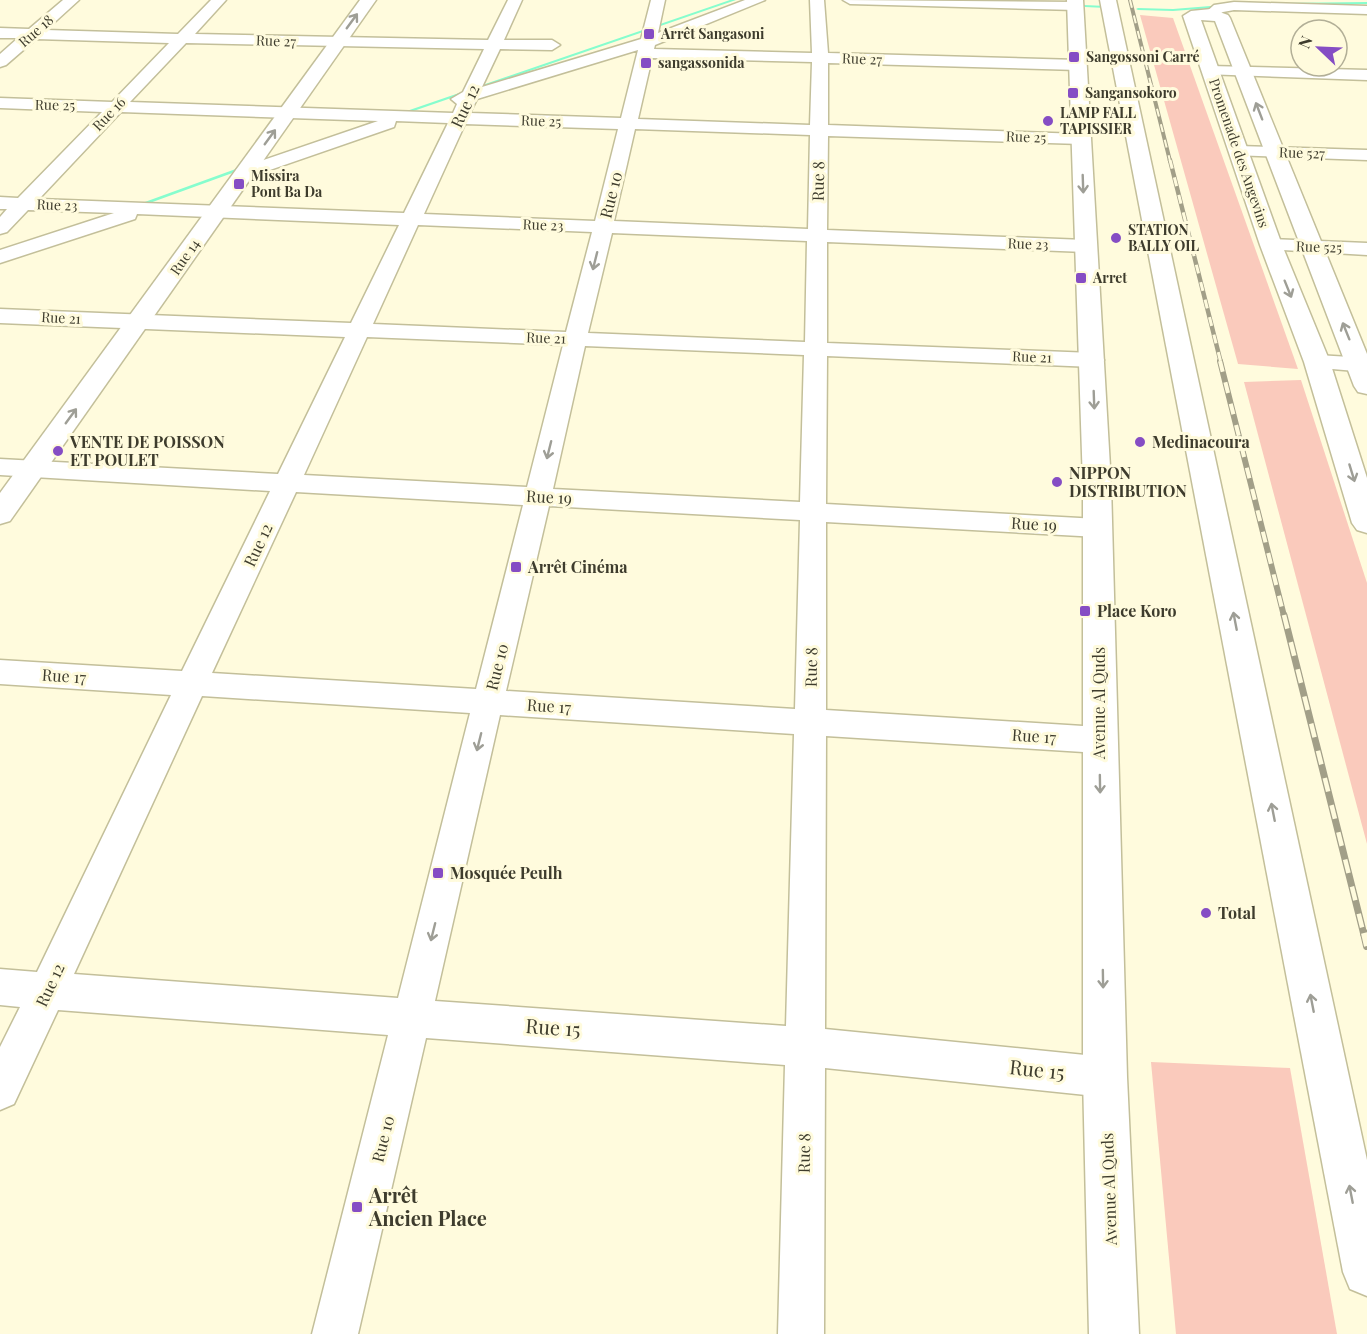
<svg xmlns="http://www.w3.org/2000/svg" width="1367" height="1334" font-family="'Playfair Display',serif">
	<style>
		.green { fill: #facabc }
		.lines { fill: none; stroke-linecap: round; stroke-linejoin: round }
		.stream { fill: #86fdce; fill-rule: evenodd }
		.minor-casing { stroke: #c3bf9a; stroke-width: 3 }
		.tertiary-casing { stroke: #c3bf9a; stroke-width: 3 }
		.primary-casing { stroke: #c3bf9a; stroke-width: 3 }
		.minor { fill: #fff; fill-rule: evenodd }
		.tertiary { fill: #fff; fill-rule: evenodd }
		.primary { fill: #fff; fill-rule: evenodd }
		.rail-far4-casing { stroke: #a29f88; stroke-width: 4 }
		.rail-far3-casing { stroke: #a29f88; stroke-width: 4.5 }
		.rail-far2-casing { stroke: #a29f88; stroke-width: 6 }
		.rail-far1-casing { stroke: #a29f88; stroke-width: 7 }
		.rail-casing { stroke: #a29f88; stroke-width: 8 }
		.rail-far4 { stroke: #fffbdd; stroke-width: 2; stroke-dasharray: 8; stroke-linecap: butt }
		.rail-far3 { stroke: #fffbdd; stroke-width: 3; stroke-dasharray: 9; stroke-linecap: butt }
		.rail-far2 { stroke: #fffbdd; stroke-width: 4; stroke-dasharray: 11; stroke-linecap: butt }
		.rail-far1 { stroke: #fffbdd; stroke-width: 4.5; stroke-dasharray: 14; stroke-linecap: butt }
		.rail { stroke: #fffbdd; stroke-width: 6; stroke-dasharray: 18; stroke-linecap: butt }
		.oneway { stroke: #9e9e96 }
		.poi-dot { fill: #854dc4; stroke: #fffbdd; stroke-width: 2 }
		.labels { text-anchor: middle; stroke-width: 6; stroke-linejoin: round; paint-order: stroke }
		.far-street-label { font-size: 14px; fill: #3e3c2d; stroke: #fffbdd }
		.far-poi-label { font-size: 14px; font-weight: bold; fill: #3e3c2d; stroke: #fffbdd; text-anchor: start }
		.street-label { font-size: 16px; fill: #3e3c2d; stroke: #fffbdd }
		.poi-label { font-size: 16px; font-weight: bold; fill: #3e3c2d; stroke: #fffbdd; text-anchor: start }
		.near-street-label { font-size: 20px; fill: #3e3c2d; stroke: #fffbdd }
		.near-poi-label { font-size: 20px; font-weight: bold; fill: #3e3c2d; stroke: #fffbdd; text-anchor: start }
	</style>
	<rect width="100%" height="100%" fill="#fffbdd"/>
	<g class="green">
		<path d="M1140 15 1173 18 1298 369 1238 364Z"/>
		<path d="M1301 380 1367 583V844L1244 382Z"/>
		<path d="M1151 1062 1290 1068 1337 1334H1176Z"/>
	</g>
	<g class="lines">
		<g class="stream">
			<path d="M730 0H736L399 116 395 115Z"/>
			<path d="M1367 2V4L1278 5 1276 4 1278 3Z"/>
			<path d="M1084 5 1106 6 1108 7 1106 8 1085 7Z"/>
			<path d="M1223 5 1224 7 1173 11 1138 10 1136 9 1138 8 1173 9Z"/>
			<path d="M244 166 249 167 136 208 131 207Z"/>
		</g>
		<defs>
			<g id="minor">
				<path d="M63 0H79L46 30 178 34 211 0H226L195 34 488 40 508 0H522L504 40H552L560 45 552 50 500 49 482 87 641 39 651 0H665L658 33 745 0H765L655 45 654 49 812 53 810 0H824L828 53 1078 60 1086 65 1078 70 828 63V125L1081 134 1090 139 1081 144 828 136 827 230 1085 240 1092 242 1095 246 1092 250 1085 252 827 242V343L1093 353 1101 355 1104 360 1101 365 1093 367 827 356 826 504 1098 519 1107 521 1111 528 1107 535 1098 537 826 522V710L1099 727 1110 731 1115 740 1110 749 1099 753 826 736 825 1029 1105 1057 1119 1063 1125 1077 1119 1091 1105 1097 825 1068 824 1334H778L785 1065 426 1038 358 1334H312L388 1035 58 1010 14 1104 0 1110V1047L20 1007 0 1005V969L37 972 171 695 0 684V660L182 671 270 491 0 475V459L278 474 345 337 0 323V309L351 323 399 225 137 214 135 219 0 263V250L114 213 28 210 7 232 0 234V217L7 209H0V197L18 198 102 112 0 108V98L112 102 169 43 36 39 6 65 0 67V54L18 38H0V28L29 29ZM186 43 484 49 463 92 451 99 457 104 453 113 130 102ZM638 50 621 118 470 113 477 99ZM652 58 812 62 810 125 638 119ZM121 112 378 121 237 169 235 173 237 177 244 179 394 127 396 121 448 123 404 213 39 199ZM465 124 618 129 595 221 424 214ZM635 129 810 135 808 229 614 221ZM418 225 592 232 566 332 373 324ZM612 233 807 241 805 342 588 333ZM367 337 563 345 527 487 304 475ZM585 346 804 355 800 502 553 489ZM296 492 523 505 476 689 212 673ZM549 506 800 520 795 709 506 691ZM202 696 470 713 398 998 74 974ZM500 715 794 734 786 1026 435 1001Z"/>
				<path d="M843 0 1076 2 1083 6 1076 10 850 4Z"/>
				<path d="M1234 2 1367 6V14L1234 10 1223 12 1211 18 1204 14 1214 5Z"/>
				<path d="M1210 66 1367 70V80L1204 74 1202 71 1204 68Z"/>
				<path d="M1238 146 1367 150V160L1232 155 1229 151 1232 147Z"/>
				<path d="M1271 239 1367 243V255L1264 249 1261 245 1264 241Z"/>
				<path d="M1317 355 1367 358V372L1309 367 1306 362 1309 357Z"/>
			</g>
			<g id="tertiary">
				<path d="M360 0H376L10 521 0 524V493Z"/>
				<path d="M1211 9 1228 15 1230 18 1367 354V394L1358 392 1354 386 1215 21 1201 20 1282 245 1330 362 1367 478V533L1357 530 1352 523 1304 362 1260 245 1183 16 1191 11Z"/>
			</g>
			<g id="primary">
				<path d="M1067 0H1083L1111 484 1127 1077 1139 1334H1089L1083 1077V484Z"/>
				<path d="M1100 0H1116L1367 1160V1296L1350 1289 1343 1272Z"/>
			</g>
		</defs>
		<use href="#minor" class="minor-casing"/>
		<use href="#tertiary" class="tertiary-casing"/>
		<use href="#primary" class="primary-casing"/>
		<use href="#minor" class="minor"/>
		<use href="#tertiary" class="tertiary"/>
		<use href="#primary" class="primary"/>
		<defs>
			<path id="rail-far4" d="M1130 0 1170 161"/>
			<path id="rail-far3" d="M1170 160 1221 363"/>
			<path id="rail-far2" d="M1220 361 1284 616"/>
			<path id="rail-far1" d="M1284 615 1364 935"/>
			<path id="rail" d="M1364 933 1367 946"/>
		</defs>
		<use href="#rail-far4" class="rail-far4-casing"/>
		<use href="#rail-far3" class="rail-far3-casing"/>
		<use href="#rail-far2" class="rail-far2-casing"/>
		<use href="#rail-far1" class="rail-far1-casing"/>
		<use href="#rail" class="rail-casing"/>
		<use href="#rail-far4" class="rail-far4"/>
		<use href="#rail-far3" class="rail-far3"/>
		<use href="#rail-far2" class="rail-far2"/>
		<use href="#rail-far1" class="rail-far1"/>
		<use href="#rail" class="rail"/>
	</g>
	<defs><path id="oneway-shaft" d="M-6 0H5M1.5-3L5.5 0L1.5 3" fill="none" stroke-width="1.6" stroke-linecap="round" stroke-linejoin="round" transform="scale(1.5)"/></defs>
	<g class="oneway">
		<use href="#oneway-shaft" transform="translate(352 21) rotate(-54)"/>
		<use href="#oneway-shaft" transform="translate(1259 111) rotate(-111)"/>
		<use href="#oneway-shaft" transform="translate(270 137) rotate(-54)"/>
		<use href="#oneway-shaft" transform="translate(1083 184) rotate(88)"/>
		<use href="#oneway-shaft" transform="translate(595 261) rotate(104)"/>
		<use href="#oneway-shaft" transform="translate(1288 289) rotate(68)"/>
		<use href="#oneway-shaft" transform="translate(1346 331) rotate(-112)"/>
		<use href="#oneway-shaft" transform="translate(1094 400) rotate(88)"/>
		<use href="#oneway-shaft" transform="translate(71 416) rotate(-54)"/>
		<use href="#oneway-shaft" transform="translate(549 450) rotate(104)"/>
		<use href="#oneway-shaft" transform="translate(1352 473) rotate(73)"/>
		<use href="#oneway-shaft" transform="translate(1235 621) rotate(-101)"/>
		<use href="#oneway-shaft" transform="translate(479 742) rotate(104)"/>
		<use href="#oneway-shaft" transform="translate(1100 784) rotate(89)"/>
		<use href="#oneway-shaft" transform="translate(1273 812) rotate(-101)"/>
		<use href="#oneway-shaft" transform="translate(433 932) rotate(104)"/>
		<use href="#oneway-shaft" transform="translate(1103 979) rotate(89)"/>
		<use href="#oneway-shaft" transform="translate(1312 1003) rotate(-101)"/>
		<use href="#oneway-shaft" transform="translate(1351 1194) rotate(-101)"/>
	</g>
	<g class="poi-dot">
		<rect x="643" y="28" width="12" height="12" rx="3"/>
		<rect x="1068" y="51" width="12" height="12" rx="3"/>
		<rect x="640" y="57" width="12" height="12" rx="3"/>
		<rect x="1067" y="87" width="12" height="12" rx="3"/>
		<circle cx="1048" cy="121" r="6"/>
		<rect x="233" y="178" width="12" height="12" rx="3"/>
		<circle cx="1116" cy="238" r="6"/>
		<rect x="1075" y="272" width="12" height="12" rx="3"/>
		<circle cx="1140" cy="442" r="6"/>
		<circle cx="58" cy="451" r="6"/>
		<circle cx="1057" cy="482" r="6"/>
		<rect x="510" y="561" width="12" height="12" rx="3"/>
		<rect x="1079" y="605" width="12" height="12" rx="3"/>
		<rect x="432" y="867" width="12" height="12" rx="3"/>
		<circle cx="1206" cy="913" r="6"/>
		<rect x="351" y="1201" width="12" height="12" rx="3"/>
	</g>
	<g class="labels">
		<g class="far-street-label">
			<text transform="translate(36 31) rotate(-41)" y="5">Rue 18</text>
			<text transform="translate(276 41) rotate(2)" y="5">Rue 27</text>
			<text transform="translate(862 59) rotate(2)" y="5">Rue 27</text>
			<text transform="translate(55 105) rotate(1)" y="5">Rue 25</text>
			<text transform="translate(109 114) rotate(-46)" y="5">Rue 16</text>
			<text transform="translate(541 121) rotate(2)" y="5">Rue 25</text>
			<text transform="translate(1026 137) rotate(2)" y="5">Rue 25</text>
			<text transform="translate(1239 153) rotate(71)" y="5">Promenade des Angevins</text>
			<text transform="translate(1302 153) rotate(2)" y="5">Rue 527</text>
			<text transform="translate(57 205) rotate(2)" y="5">Rue 23</text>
			<text transform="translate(543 225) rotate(2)" y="5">Rue 23</text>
			<text transform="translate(1028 244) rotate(2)" y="5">Rue 23</text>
			<text transform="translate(1319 247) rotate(2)" y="5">Rue 525</text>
			<text transform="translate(185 257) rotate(-55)" y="5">Rue 14</text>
			<text transform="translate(61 318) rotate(3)" y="5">Rue 21</text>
			<text transform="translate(546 338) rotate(2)" y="5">Rue 21</text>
			<text transform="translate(1032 357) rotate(2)" y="5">Rue 21</text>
		</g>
		<g class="far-poi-label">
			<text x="661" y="39">Arrêt Sangasoni</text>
			<text x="1086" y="62">Sangossoni Carré</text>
			<text x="658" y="68">sangassonida</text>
			<text x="1085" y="98">Sangansokoro</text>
			<text x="1060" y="118">LAMP FALL<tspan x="1060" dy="16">TAPISSIER</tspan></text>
			<text x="251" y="181">Missira<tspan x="251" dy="16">Pont Ba Da</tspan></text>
			<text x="1128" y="235">STATION<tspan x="1128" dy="16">BALLY OIL</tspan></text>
			<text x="1093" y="283">Arret</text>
		</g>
		<g class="street-label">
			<text transform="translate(465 106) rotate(-65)" y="6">Rue 12</text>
			<text transform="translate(818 181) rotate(-89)" y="6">Rue 8</text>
			<text transform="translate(611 195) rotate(-76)" y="6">Rue 10</text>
			<text transform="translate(549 497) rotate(3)" y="6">Rue 19</text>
			<text transform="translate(1034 524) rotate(3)" y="6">Rue 19</text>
			<text transform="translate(258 545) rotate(-65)" y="6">Rue 12</text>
			<text transform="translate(497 667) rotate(-76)" y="6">Rue 10</text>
			<text transform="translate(811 667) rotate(-89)" y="6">Rue 8</text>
			<text transform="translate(64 676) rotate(4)" y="6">Rue 17</text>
			<text transform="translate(1099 703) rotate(-90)" y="6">Avenue Al Quds</text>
			<text transform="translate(549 706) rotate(4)" y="6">Rue 17</text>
			<text transform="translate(1034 736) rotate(4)" y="6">Rue 17</text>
			<text transform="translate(50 985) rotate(-65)" y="6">Rue 12</text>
			<text transform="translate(383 1139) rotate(-76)" y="6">Rue 10</text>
			<text transform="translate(804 1153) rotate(-89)" y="6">Rue 8</text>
			<text transform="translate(1109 1189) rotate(-92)" y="6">Avenue Al Quds</text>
		</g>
		<g class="poi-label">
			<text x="70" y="448">VENTE DE POISSON<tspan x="70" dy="18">ET POULET</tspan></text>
			<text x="1152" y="448">Medinacoura</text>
			<text x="1069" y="479">NIPPON<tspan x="1069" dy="18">DISTRIBUTION</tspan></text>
			<text x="528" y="573">Arrêt Cinéma</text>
			<text x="1097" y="617">Place Koro</text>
			<text x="450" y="879">Mosquée Peulh</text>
			<text x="1218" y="919">Total</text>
		</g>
		<g class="near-street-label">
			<text transform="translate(553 1028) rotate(4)" y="7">Rue 15</text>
			<text transform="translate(1037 1070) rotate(6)" y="7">Rue 15</text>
		</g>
		<g class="near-poi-label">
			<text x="369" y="1203">Arrêt<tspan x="369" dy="23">Ancien Place</tspan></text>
		</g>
	</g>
	<g transform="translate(1319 48) rotate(293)"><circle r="28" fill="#fffbdd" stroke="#b2af97" stroke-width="1.5"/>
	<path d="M0-4.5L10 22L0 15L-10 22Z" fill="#854dc4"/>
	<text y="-9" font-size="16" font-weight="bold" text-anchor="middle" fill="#3e3c2d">N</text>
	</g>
</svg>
